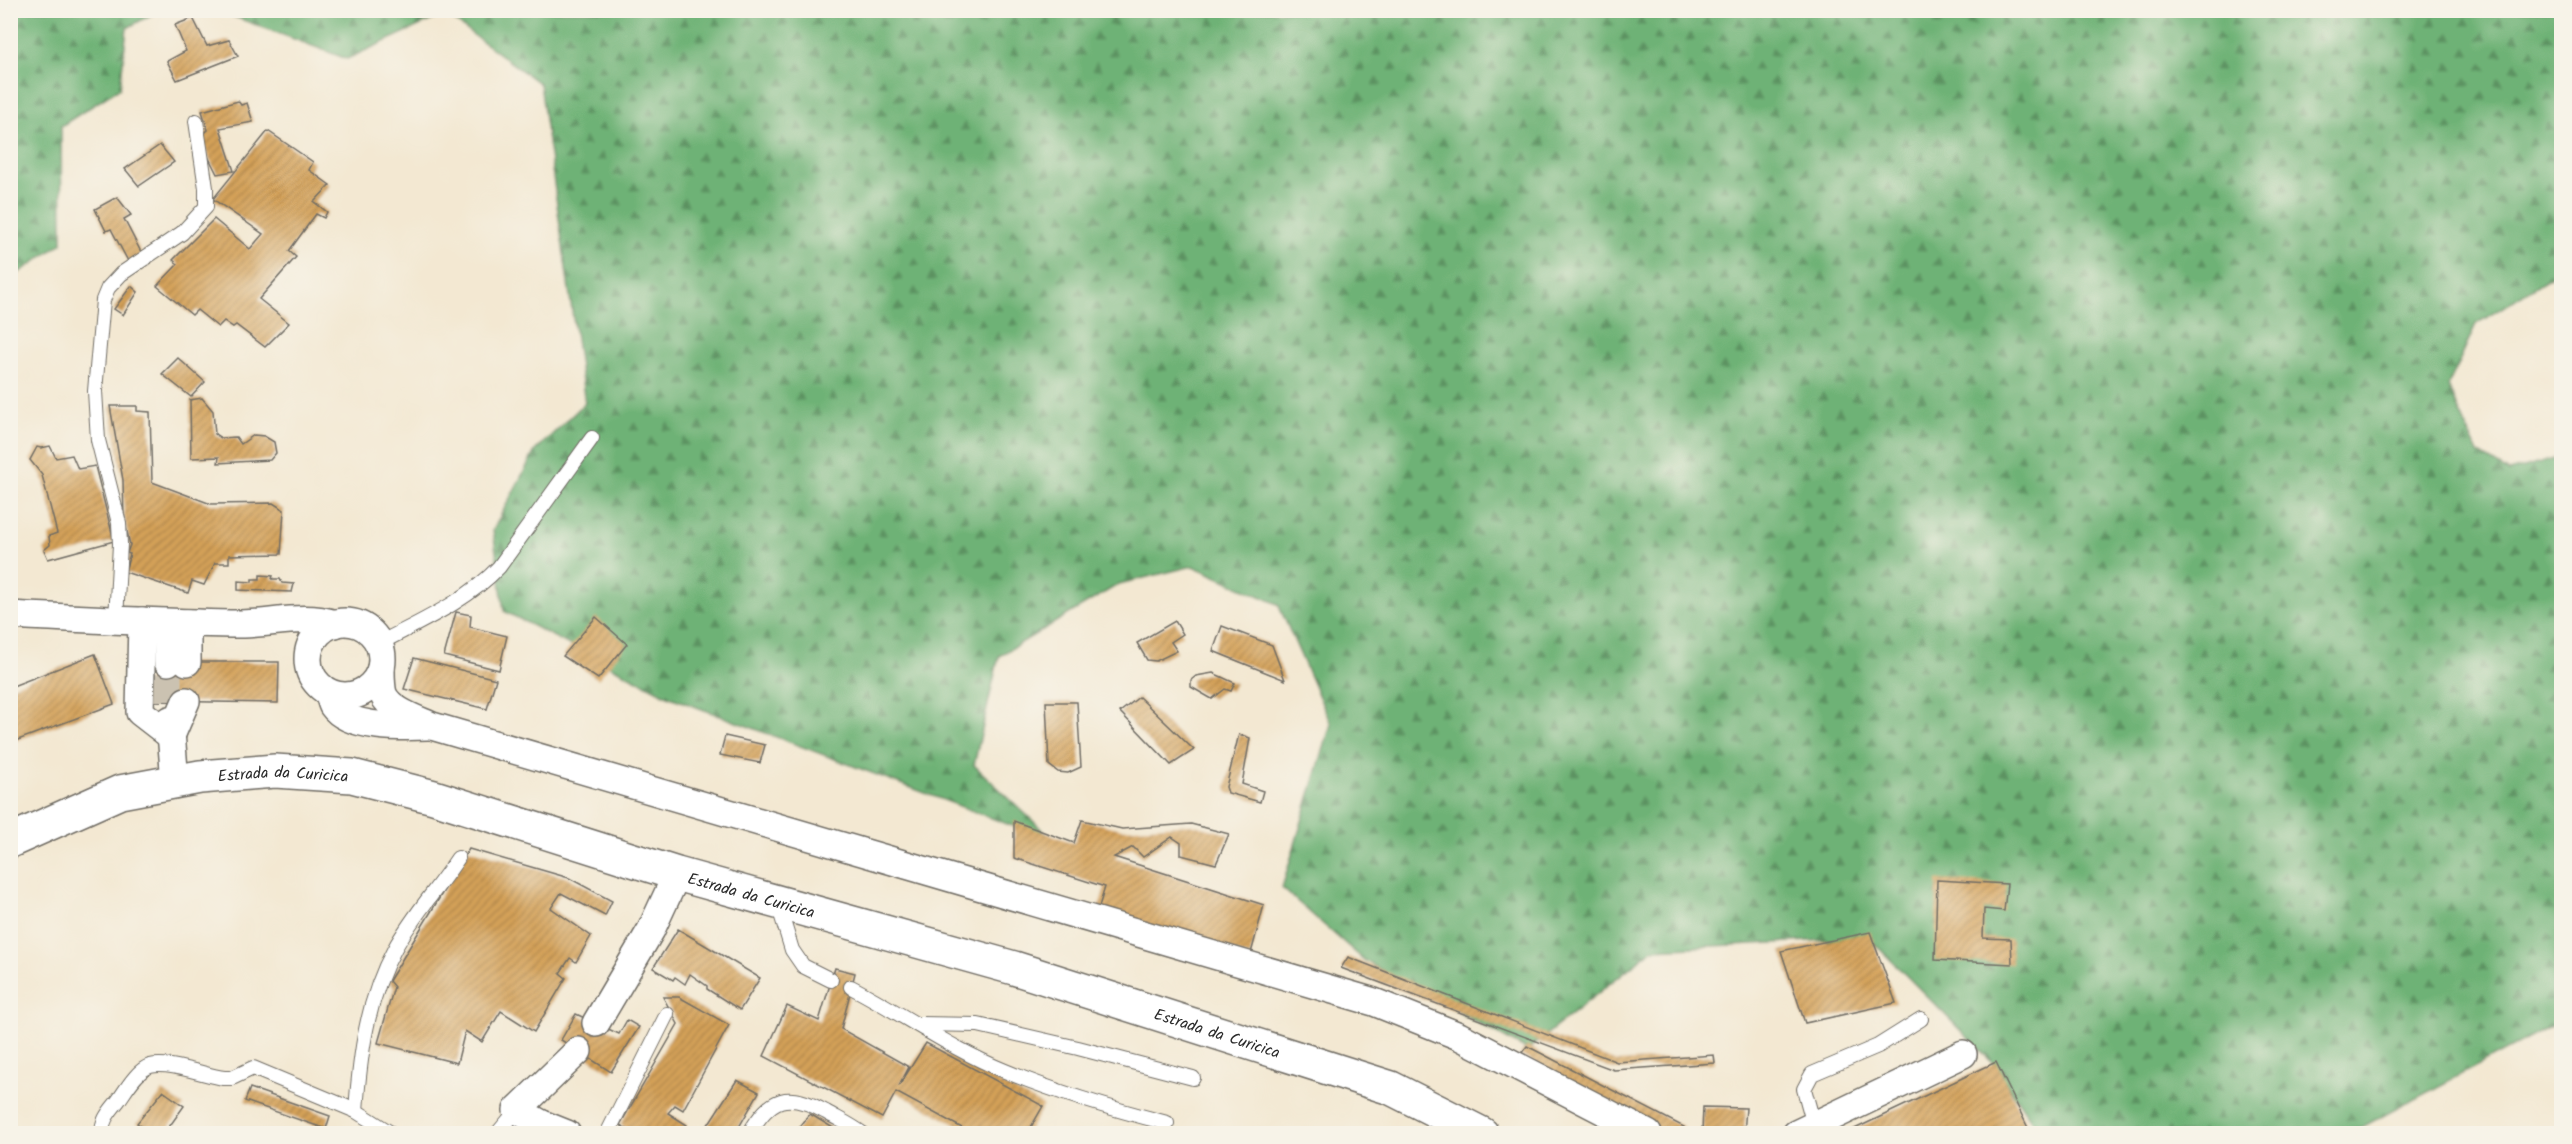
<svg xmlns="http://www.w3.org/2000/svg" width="2572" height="1144" font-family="Kalam,sans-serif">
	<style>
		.forest { fill: url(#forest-firs); stroke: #4c6e50; stroke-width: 1.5 }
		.building { fill: url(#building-hatch) }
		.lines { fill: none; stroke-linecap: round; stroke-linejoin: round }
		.minor-tunnel { stroke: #cbc2b1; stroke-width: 27; stroke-dasharray: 27 14; stroke-linecap: butt }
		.service-casing { stroke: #716d65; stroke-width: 16 }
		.minor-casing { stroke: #716d65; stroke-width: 30 }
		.tertiary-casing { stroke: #716d65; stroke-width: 36 }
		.service { stroke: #fff; stroke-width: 14 }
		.minor { stroke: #fff; stroke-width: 27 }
		.tertiary { stroke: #fff; stroke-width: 33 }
		.labels { text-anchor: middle; stroke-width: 4.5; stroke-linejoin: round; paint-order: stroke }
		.street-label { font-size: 16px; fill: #2b2b2b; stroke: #f7f3e8 }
	</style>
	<defs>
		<pattern id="forest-firs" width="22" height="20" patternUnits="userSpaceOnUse" patternTransform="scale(1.5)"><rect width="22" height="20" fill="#6eb276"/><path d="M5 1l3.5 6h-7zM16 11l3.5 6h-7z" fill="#5b9161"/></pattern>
		<pattern id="building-hatch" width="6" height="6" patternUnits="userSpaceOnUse" patternTransform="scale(1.5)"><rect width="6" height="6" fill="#d4a158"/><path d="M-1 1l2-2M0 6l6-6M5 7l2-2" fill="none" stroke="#ac8349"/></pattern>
	</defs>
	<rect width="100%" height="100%" fill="#f7f3e8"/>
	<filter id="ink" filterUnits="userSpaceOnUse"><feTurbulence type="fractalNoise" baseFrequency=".0167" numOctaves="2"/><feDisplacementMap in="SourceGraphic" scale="12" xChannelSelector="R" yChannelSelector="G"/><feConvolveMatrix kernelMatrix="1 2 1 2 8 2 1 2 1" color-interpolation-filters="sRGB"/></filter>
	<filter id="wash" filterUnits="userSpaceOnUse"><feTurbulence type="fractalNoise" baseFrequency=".008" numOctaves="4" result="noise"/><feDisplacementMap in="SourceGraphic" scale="24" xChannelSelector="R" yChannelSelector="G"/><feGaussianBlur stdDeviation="1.35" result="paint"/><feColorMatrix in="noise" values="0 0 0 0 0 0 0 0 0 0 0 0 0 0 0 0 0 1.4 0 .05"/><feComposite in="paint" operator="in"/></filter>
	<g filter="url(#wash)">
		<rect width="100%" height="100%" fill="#f3e8d2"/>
		<g class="forest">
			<path d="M11 10 158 11 127 28 120 88 61 126 62 243 17 274 10 264Z"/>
			<path d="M219 11H2561V270L2476 324 2448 386 2478 453 2509 472 2561 457V1021L2349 1134 2040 1133 1991 1061 1869 938 1653 949 1527 1050 1365 961 1282 888 1331 724 1278 604 1193 566 1119 584 999 656 974 765 1055 842 670 697 504 611 493 530 535 451 585 403 540 84 445 14 347 59Z"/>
		</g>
		<g id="blocks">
			<g class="building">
				<path d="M193 18 207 46 229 40 238 56 177 80 167 61 186 51 175 25Z"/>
				<path d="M238 101 241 105 247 103 253 122 220 128 234 171 217 174 199 138 208 130 202 111Z"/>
				<path d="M268 131 313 162 309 170 330 185 314 202 327 212 324 218 316 214 289 251 296 257 259 299 289 323 265 347 236 325 233 327 224 321 218 327 197 310 192 315 157 286 178 264 173 260 214 219 250 249 263 234 213 199Z"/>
				<path d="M160 145 174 162 139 186 125 169Z"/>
				<path d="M117 197 131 215 124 219 143 256 129 263 111 229 106 231 95 209Z"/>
				<path d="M131 286 138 292 123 315 114 309Z"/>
				<path d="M178 358 205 382 191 397 162 374Z"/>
				<path d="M202 398 213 411 215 434 221 438 236 437 241 444 254 435 264 436 274 442 276 453 270 460 218 463 219 457 191 458 190 400Z"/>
				<path d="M110 406H137V411L150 412 152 482 211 504 273 503 284 510 281 554 229 555V563H215L204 585 192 581 188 593 125 572 130 554 127 553 130 545 124 518 123 480Z"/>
				<path d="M50 446 56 458 72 455 78 469 95 466 114 541 48 559 44 550 50 545 49 536 57 533 42 475 30 460 37 447 41 448Z"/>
				<path d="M260 575 273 576 272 579H280L282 583 294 584 292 592 238 590V581L252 582V579H260Z"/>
				<path d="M456 612 471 615 470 627 507 636 499 670 444 656Z"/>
				<path d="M596 617 627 644 598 679 563 656Z"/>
				<path d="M1175 621 1183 634 1171 642 1177 651 1156 661 1147 660 1137 643Z"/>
				<path d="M1222 626 1272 645 1285 680 1213 651Z"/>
				<path d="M95 654 114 704 10 743V687Z"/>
				<path d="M414 658 496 679 487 709 404 689Z"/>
				<path d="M150 662H279L278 703 148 701Z"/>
				<path d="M1213 673 1235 683 1231 691 1225 689 1212 699 1191 687V680L1196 676Z"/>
				<path d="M1139 697 1194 750 1171 765 1120 712Z"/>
				<path d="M1046 702H1077L1081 767 1068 773 1058 772 1049 765Z"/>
				<path d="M1239 734 1250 738 1242 784 1263 791 1260 802 1228 793 1226 787Z"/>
				<path d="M725 736 765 745 760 763 720 755Z"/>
				<path d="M1082 820 1122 829 1191 824 1229 834 1216 864 1181 855V843L1172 837 1143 857 1133 847 1114 857 1264 905 1250 957 1098 910 1105 887 1014 858V821L1074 843Z"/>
				<path d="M469 849 569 878 612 901 605 916 561 893 551 908 591 936 576 962 570 958 560 973 566 978 534 1032 501 1011 482 1042 465 1031 457 1063 378 1043 394 987 389 981Z"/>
				<path d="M1937 880 2007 884 2004 911 1984 909 1983 938 2011 939 2012 964 1935 960Z"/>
				<path d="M678 929 760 978 740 1010 707 989V986L690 974 685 984 675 977 673 980 653 968Z"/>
				<path d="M1870 932 1896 1003 1805 1023 1781 951Z"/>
				<path d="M1348 957 1617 1062 1714 1055 1715 1063 1614 1070 1341 968Z"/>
				<path d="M835 968 855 973 841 1029 909 1067 899 1086 926 1043 1043 1106 1027 1134H973L896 1092 882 1118 764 1056 787 1006 819 1021Z"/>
				<path d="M663 997H679L729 1025 683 1110 675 1105 668 1113 687 1125 682 1134H635L620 1125 678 1024Z"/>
				<path d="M576 1014 619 1034 627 1020 639 1027 611 1072 561 1040Z"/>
				<path d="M1527 1046 1684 1127 1681 1134H1669L1520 1055Z"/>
				<path d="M1996 1062 2031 1134H1844Z"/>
				<path d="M737 1080 759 1092 735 1134H702Z"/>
				<path d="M250 1088 330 1116 326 1129 245 1101Z"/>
				<path d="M163 1091 184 1106 164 1134H152L137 1123Z"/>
				<path d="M1703 1107 1746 1108 1744 1134 1702 1133Z"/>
				<path d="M810 1114 843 1134H794Z"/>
			</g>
		</g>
	</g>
	<g filter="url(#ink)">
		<use href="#blocks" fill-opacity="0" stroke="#716d65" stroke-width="1.5"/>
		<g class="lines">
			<path class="minor-tunnel" d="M168 701V662"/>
			<defs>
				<g id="service">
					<path d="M116 620 120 544 119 523 98 440 95 391 103 300 108 288 121 274 182 233 206 207V188L196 121"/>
					<path d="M378 644C421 621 466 602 499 567L592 438"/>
					<path d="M778 904 792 950 803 966 831 980"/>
					<path d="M851 987C903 1014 951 1049 1005 1071 1058 1093 1112 1109 1167 1123"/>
					<path d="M920 1024 978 1025 1078 1048 1193 1078"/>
					<path d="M356 1111C360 1054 367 999 395 948 412 917 438 888 458 858"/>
					<path d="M1814 1125 1804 1089 1812 1074 1878 1046 1921 1019"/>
					<path d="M103 1134C100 1121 111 1110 118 1101 126 1090 137 1070 150 1066 169 1061 204 1075 224 1078H232L253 1068 356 1111 392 1134"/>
					<path d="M497 1134 517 1110"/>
					<path d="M607 1134 667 1014"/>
					<path d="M749 1134C771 1096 787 1091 826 1112 838 1119 851 1125 863 1134"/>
				</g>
				<g id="minor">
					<path d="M10 615C87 619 163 623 240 624 270 624 306 614 335 624"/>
					<path d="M142 621 140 712 171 736 186 701"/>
					<circle cx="345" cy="659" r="37"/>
					<path d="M168 623V662"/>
					<path d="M187 623V662"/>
					<path d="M381 669C381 677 381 686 383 694 390 711 417 719 432 726L1374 1002 1459 1036 1648 1134"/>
					<path d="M329 693C330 697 331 703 333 706 349 729 404 727 428 726"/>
					<path d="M170 720 175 782"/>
					<path d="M596 1023 651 930 677 874"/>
					<path d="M542 1124 517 1110 578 1051"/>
					<path d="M538 1134 542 1124 567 1134"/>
					<path d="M1796 1134 1963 1054"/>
				</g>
				<g id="tertiary">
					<path id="s1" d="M10 841 120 792 200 777 275 771 352 776 434 797 677 874 1014 968 1391 1088 1482 1134"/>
				</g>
			</defs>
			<use href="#service" class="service-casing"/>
			<use href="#minor" class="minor-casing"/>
			<use href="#tertiary" class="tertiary-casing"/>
			<use href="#service" class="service"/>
			<use href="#minor" class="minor"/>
			<use href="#tertiary" class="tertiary"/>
		</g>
	</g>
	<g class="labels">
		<g class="street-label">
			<text dy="6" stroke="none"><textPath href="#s1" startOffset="285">Estrada da Curicica</textPath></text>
			<text dy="6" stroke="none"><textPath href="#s1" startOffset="771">Estrada da Curicica</textPath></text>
			<text dy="6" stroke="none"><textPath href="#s1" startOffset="1257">Estrada da Curicica</textPath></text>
		</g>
	</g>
	<rect width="2572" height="1144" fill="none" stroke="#f7f3e8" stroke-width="36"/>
</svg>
